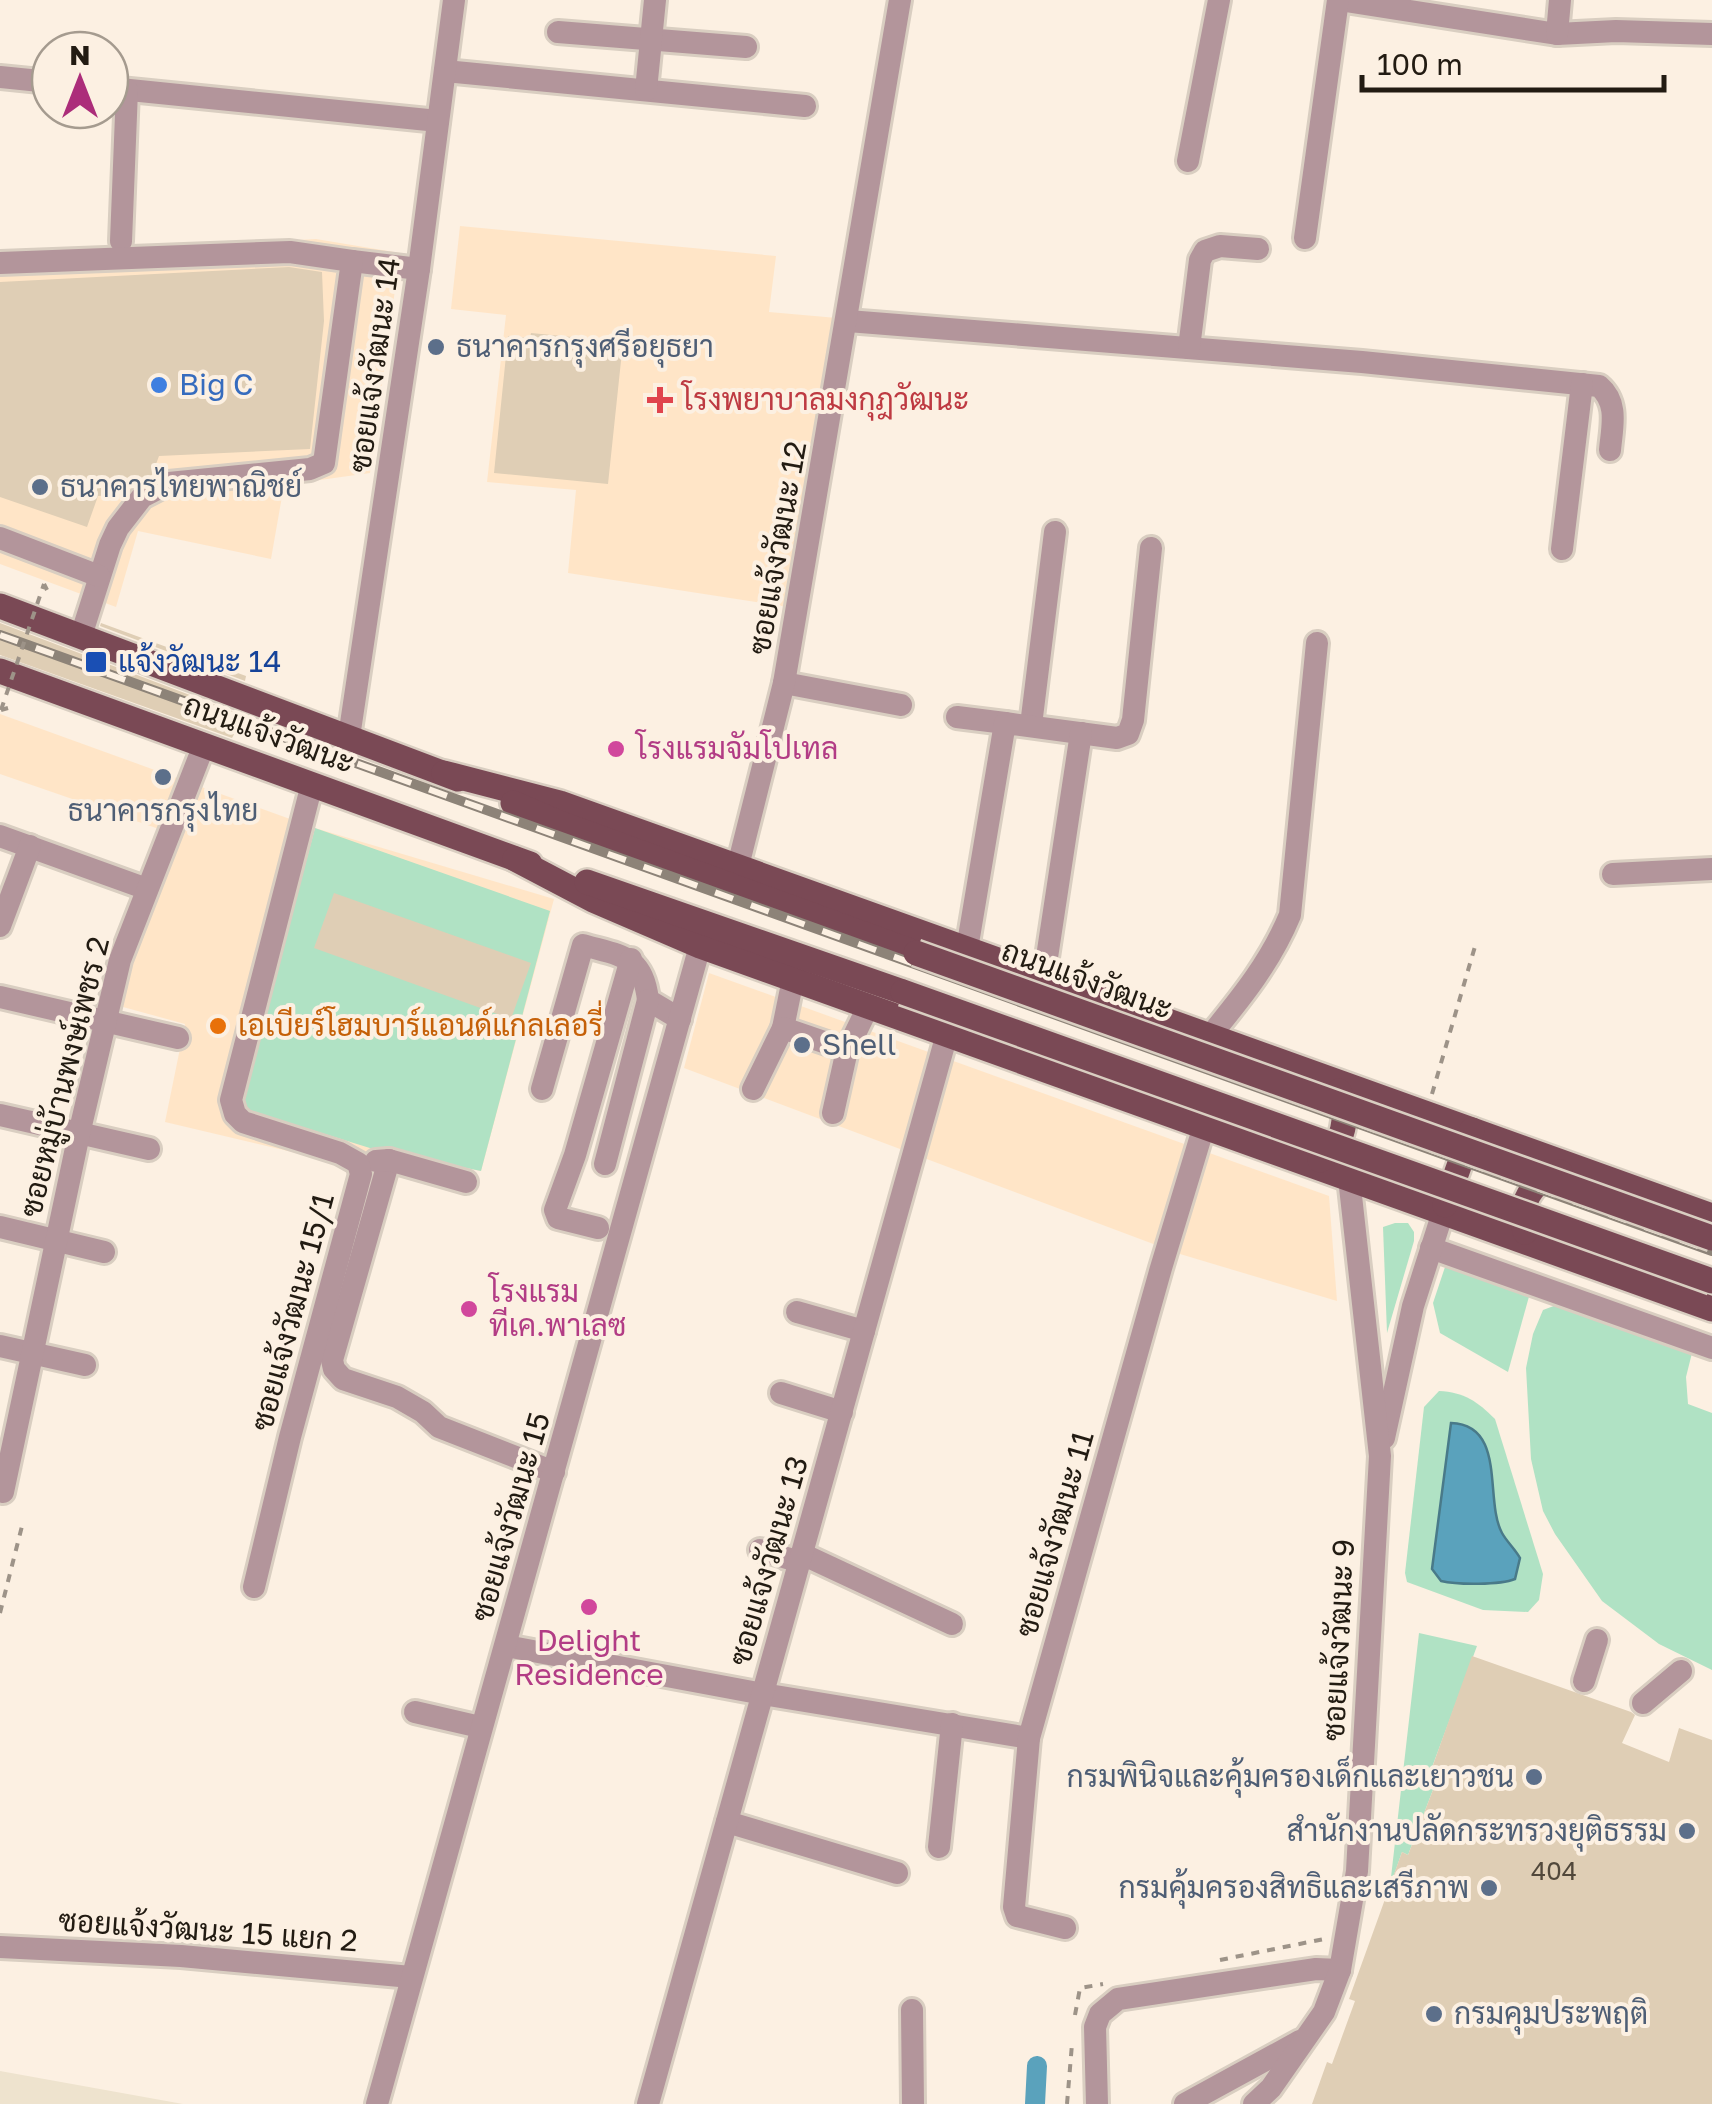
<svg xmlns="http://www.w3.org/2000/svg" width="1712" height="2104" font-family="'Golos Text',Sarabun,sans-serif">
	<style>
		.built { fill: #ffe5c7 }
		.industrial { fill: #eee3ce }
		.green { fill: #b0e2c4 }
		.water { fill: #5aa2bc; stroke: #497a89; stroke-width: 2.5 }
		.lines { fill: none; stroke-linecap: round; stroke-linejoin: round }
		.canal { stroke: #5aa2bc; stroke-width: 20 }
		.building { fill: #dfceb5 }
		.minor-casing { stroke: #d9cec1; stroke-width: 28 }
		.major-casing { stroke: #d9cec1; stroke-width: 30 }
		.path { stroke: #9d9388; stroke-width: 4; stroke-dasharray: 8 8; stroke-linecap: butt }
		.minor { stroke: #b3959b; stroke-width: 22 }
		.major { stroke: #7a4955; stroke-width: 25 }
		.rail-casing { stroke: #8d8378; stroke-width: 10 }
		.rail { stroke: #fcf0e2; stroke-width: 6; stroke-dasharray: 19; stroke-linecap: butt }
		.major-bridge-casing { stroke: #d9cec1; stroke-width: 30; stroke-linecap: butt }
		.path-bridge { stroke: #9d9388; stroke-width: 4; stroke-dasharray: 8 8; stroke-linecap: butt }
		.major-bridge { stroke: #7a4955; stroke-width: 25 }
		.service-dot { fill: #5c6f8a; stroke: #fcf0e2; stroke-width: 4 }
		.shop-dot { fill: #3f7fe0; stroke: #fcf0e2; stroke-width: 4 }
		.health-dot { fill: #e0444e; stroke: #fcf0e2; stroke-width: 4 }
		.transit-dot { fill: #1a4fb4; stroke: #fcf0e2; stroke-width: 4 }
		.hotel-dot { fill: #d1479c; stroke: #fcf0e2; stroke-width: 4 }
		.food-dot { fill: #e8710a; stroke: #fcf0e2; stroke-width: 4 }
		.labels { text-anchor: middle; stroke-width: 8; stroke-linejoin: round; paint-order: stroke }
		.number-label { font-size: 25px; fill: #51483b }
		.service-label { font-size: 30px; fill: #4e5e75; stroke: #fcf0e2; text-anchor: start }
		.street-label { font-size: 30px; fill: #221b12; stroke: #fcf0e2 }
		.shop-label { font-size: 30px; fill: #366cbe; stroke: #fcf0e2; text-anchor: start }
		.health-label { font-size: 30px; fill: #be3a42; stroke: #fcf0e2; text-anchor: start }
		.transit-label { font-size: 30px; fill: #164399; stroke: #fcf0e2; text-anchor: start }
		.hotel-label { font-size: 30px; fill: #b23c85; stroke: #fcf0e2; text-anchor: start }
		.food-label { font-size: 30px; fill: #c56008; stroke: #fcf0e2; text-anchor: start }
	</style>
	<rect width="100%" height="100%" fill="#fcf0e2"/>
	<g class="built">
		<path d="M460 226 776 256 769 312 837 318 788 607 568 573 576 490 487 482 506 315 451 309Z"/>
		<path d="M316 239 400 253 370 473 284 485 271 559 138 531 116 607 0 564V257Z"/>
		<path d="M0 714 315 828 554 899 481 1171 373 1149 347 1165 165 1122 185 1024 123 1007 159 829 0 774Z"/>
		<path d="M709 973 1329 1196 1337 1301 1180 1254 684 1068Z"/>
	</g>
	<path class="industrial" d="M0 2071 183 2104H0Z"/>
	<g class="green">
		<path d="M315 828 550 911 481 1171 373 1149 244 1109 243 1096Z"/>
		<path d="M1395 1223H1408L1414 1232V1241L1387 1333 1383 1227Z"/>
		<path d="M1456 1266 1530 1293 1508 1372 1440 1333 1433 1303 1445 1267Z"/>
		<path d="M1559 1304 1693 1349 1686 1377 1688 1404 1712 1413V1670L1659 1644 1602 1601 1555 1534 1543 1511 1531 1459 1526 1368 1533 1334 1543 1310Z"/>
		<path d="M1439 1391C1464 1392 1478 1402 1495 1419L1543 1574 1539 1600 1528 1612 1483 1610 1407 1582 1405 1573 1424 1407Z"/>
		<path d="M1419 1633 1477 1646 1428 1778 1436 1782 1408 1855 1402 1852 1390 1886Z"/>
	</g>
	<path class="water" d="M1451 1423C1507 1425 1484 1500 1502 1533 1507 1542 1515 1549 1520 1558L1515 1579C1500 1585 1458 1585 1441 1581L1432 1569Z"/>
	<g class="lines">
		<path class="canal" d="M1035 2104 1037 2066"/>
	</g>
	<g class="building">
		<path d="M289 267 322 272 324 321 310 449 159 456 152 475 134 484 125 494 98 496 87 527 0 497V282Z"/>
		<path d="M531 333 623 342 608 484 494 473 508 336 530 338Z"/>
		<path d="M0 623 240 714 236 731 232 738 0 655Z"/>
		<path d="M101 623 246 676 245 681 100 626Z"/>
		<path d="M334 893 531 963 511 1019 314 948Z"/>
		<path d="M1472 1656 1631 1712 1635 1715 1622 1743 1669 1762 1679 1728 1712 1740V2104H1312L1327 2062 1332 2064 1355 2001 1349 1999 1402 1852 1408 1855 1436 1782 1428 1779Z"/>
	</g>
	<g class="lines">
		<defs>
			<g id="minor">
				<path d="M1339 0 1557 34 1616 31 1712 34"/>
				<path d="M558 32 746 47"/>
				<path d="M1557 34 1560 0"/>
				<path d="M445 71 805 106"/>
				<path d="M0 77 50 82"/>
				<path d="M110 88 438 121"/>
				<path d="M646 90 655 0"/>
				<path d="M1188 161 1219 0"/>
				<path d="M1305 238 1338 0"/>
				<path d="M121 241 127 90"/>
				<path d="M352 261 419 269"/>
				<path d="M0 263 290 252 352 261 324 463 310 469 169 483 142 497 118 528 110 545 81 636"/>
				<path d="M848 321 1362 362 1599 386C1619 403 1612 427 1610 450"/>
				<path d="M1189 348 1200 260 1205 251 1220 246 1258 249"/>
				<path d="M0 538 99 576"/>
				<path d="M1562 549 1582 384"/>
				<path d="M784 683 901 705"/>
				<path d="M957 717 1005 723"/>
				<path d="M1031 725 1055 532"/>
				<path d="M349 737 419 269 454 0"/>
				<path d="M0 836 147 889"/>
				<path d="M738 866 784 683 900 0"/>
				<path d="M1613 874 1712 869"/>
				<path d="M0 926 30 846"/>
				<path d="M967 949 1005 723 1117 738 1128 734 1133 720 1151 548"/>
				<path d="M1044 977 1081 733"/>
				<path d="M0 997 178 1038"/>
				<path d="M783 1028 793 979"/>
				<path d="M1210 1036C1242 997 1271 961 1290 915L1317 643"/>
				<path d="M542 1089 583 945C621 956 643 955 648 1000L680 1019"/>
				<path d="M753 1089 783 1028 847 1050"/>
				<path d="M833 1113 847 1050 868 1007"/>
				<path d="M0 1115 149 1149"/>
				<path d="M389 1160 332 1360 334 1369 343 1379 397 1397 423 1412 439 1427 554 1472"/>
				<path d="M376 1161 389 1160 466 1182"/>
				<path d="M605 1164 648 1000"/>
				<path d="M0 1227 104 1252"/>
				<path d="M598 1228 558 1218 555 1210 575 1155 631 959"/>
				<path d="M1431 1248 1712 1348"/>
				<path d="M797 1312 864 1331"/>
				<path d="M0 1346 85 1365"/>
				<path d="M781 1393 842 1412"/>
				<path d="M1384 1438 1413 1306 1443 1212"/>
				<path d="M3 1492 79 1134 120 960 204 745"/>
				<path d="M760 1550 800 1562"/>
				<path d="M802 1554 952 1624"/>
				<path d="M254 1587 290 1437 361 1174 358 1163 340 1153 243 1122 235 1114 231 1100 312 784"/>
				<path d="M506 1646 763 1694 1029 1738"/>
				<path d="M1584 1681 1597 1640"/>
				<path d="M1643 1703 1681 1671"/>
				<path d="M415 1712 480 1727"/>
				<path d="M727 1822 897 1873"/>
				<path d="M939 1847 952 1724"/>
				<path d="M1065 1928 1017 1916 1014 1907 1029 1738 1161 1268 1204 1126"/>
				<path d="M0 1947 181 1956 411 1977"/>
				<path d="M912 2010 913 2104"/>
				<path d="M377 2104 700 946"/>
				<path d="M648 2104 947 1034"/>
				<path d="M1097 2104 1095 2027 1100 2014 1118 1999 1316 1969 1340 1970"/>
				<path d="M1185 2104 1300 2041"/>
				<path d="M1254 2104 1271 2088 1324 2012 1340 1970 1357 1871 1380 1456 1349 1178"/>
			</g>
			<g id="major">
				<path d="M0 606 458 779"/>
				<path d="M0 671 530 864"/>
				<path d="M444 773 560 803 1712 1216"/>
				<path d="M513 803 557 822 916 953"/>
				<path d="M515 859 593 900 700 946 1712 1309"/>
				<path d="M587 882 903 992"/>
				<path d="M1320 1160C1344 1148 1350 1113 1339 1091"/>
				<path d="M1445 1205 1472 1130"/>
				<path d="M1525 1232C1518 1203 1531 1181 1560 1172"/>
			</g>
		</defs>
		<use href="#minor" class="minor-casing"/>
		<use href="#major" class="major-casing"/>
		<g class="path">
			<path d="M44 584 47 590"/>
			<path d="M1 710 8 708"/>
			<path d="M1432 1094 1476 943"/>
			<path d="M0 1613 22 1526"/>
			<path d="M1220 1960 1324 1939"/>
			<path d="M1075 2015 1080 1988 1103 1984"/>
			<path d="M1067 2104 1072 2044"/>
		</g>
		<use href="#minor" class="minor"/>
		<use href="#major" class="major"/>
		<defs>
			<path id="rail" d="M0 635 1712 1251"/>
		</defs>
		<use href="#rail" class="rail-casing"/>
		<use href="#rail" class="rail"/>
		<defs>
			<g id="major-bridge">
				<path d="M916 953 1712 1238"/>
				<path d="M903 992 1712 1281"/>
			</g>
		</defs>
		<use href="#major-bridge" class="major-bridge-casing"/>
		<path class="path-bridge" d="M1 710 44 584"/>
		<use href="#major-bridge" class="major-bridge"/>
	</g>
	<g class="service-dot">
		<circle cx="436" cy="347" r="10"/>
		<circle cx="40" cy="487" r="10"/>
		<circle cx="163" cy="777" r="10"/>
		<circle cx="802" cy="1045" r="10"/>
		<circle cx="1534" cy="1777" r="10"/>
		<circle cx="1687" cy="1831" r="10"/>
		<circle cx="1489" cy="1888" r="10"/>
		<circle cx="1434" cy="2014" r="10"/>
	</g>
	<circle class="shop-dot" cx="159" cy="385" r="10"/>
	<path class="health-dot" d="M655 385h10v10h10v10h-10v10h-10v-10h-10v-10h10z"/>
	<rect class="transit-dot" x="84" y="650" width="24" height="24" rx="5"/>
	<g class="hotel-dot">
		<circle cx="616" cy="749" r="10"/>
		<circle cx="469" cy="1309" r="10"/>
		<circle cx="589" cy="1607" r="10"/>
	</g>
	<circle class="food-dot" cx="218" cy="1026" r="10"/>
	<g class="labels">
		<g class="number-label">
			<text x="1554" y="1880">404</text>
		</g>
		<g class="service-label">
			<text x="456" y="357">ธนาคารกรุงศรีอยุธยา</text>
			<text x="60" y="497">ธนาคารไทยพาณิชย์</text>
			<text x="163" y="821" text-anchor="middle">ธนาคารกรุงไทย</text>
			<text x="822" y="1055">Shell</text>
			<text x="1514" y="1787" text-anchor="end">กรมพินิจและคุ้มครองเด็กและเยาวชน</text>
			<text x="1667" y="1841" text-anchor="end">สำนักงานปลัดกระทรวงยุติธรรม</text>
			<text x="1469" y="1898" text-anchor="end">กรมคุ้มครองสิทธิและเสรีภาพ</text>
			<text x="1454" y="2024">กรมคุมประพฤติ</text>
		</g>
		<g class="street-label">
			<text transform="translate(375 365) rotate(-82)" y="10">ซอยแจ้งวัฒนะ 14</text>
			<text transform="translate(778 548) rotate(-80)" y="10">ซอยแจ้งวัฒนะ 12</text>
			<text transform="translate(269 734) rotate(20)" y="10">ถนนแจ้งวัฒนะ</text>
			<text transform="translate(1087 980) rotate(20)" y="10">ถนนแจ้งวัฒนะ</text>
			<text transform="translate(65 1077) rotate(-76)" y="10">ซอยหมู่บ้านพงษ์เพชร 2</text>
			<text transform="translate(293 1312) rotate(-75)" y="10">ซอยแจ้งวัฒนะ 15/1</text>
			<text transform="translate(511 1517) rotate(-74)" y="10">ซอยแจ้งวัฒนะ 15</text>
			<text transform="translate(1055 1534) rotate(-74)" y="10">ซอยแจ้งวัฒนะ 11</text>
			<text transform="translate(769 1561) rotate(-74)" y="10">ซอยแจ้งวัฒนะ 13</text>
			<text transform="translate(1339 1640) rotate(-87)" y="10">ซอยแจ้งวัฒนะ 9</text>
			<text transform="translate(208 1931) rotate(4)" y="10">ซอยแจ้งวัฒนะ 15 แยก 2</text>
		</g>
		<g class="shop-label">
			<text x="179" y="395">Big C</text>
		</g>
		<g class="health-label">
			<text x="682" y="410">โรงพยาบาลมงกุฎวัฒนะ</text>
		</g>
		<g class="transit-label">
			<text x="118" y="672">แจ้งวัฒนะ 14</text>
		</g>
		<g class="hotel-label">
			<text x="636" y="759">โรงแรมจัมโปเทล</text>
			<text x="489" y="1302">โรงแรม<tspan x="489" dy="34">ทีเค.พาเลซ</tspan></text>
			<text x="589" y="1651" text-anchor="middle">Delight<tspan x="589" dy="34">Residence</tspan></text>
		</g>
		<g class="food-label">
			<text x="238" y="1036">เอเบียร์โฮมบาร์แอนด์แกลเลอรี่</text>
		</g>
	</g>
	<g transform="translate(80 80)"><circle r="48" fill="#fcf0e2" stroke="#a59b8f" stroke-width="2.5"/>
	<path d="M0-8L18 38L0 25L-18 38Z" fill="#ac2d7a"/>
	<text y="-15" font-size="28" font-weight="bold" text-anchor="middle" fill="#221b12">N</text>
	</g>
	<path d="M1362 75v15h302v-15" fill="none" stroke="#221b12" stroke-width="5"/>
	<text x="1377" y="75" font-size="30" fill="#221b12" stroke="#fcf0e2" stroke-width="8" paint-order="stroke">100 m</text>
</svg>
